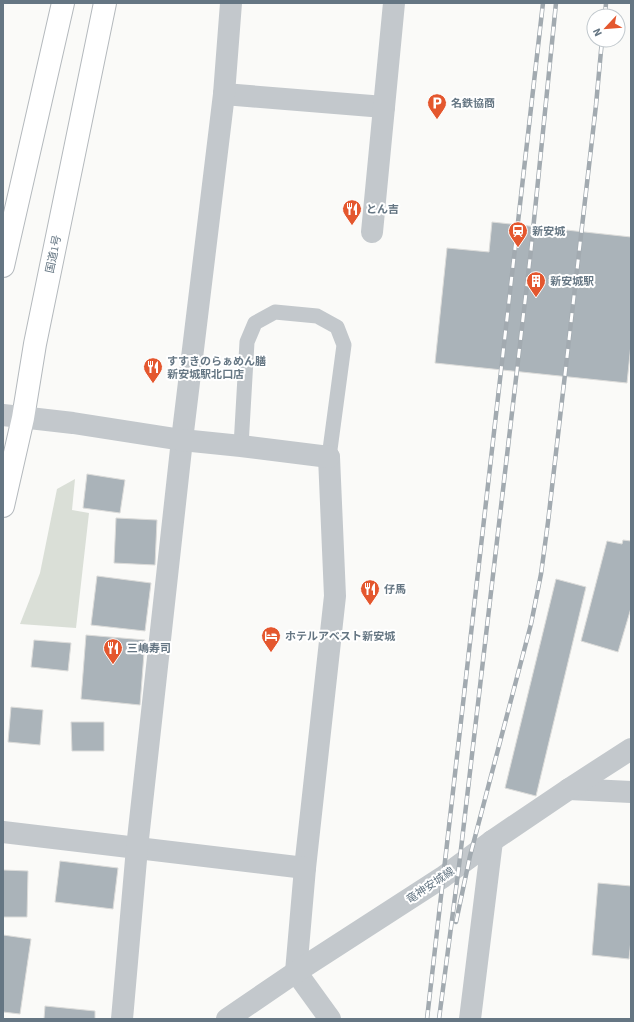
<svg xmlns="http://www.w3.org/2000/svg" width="634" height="1022" font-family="'Source Sans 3','Noto Sans JP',sans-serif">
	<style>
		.green { fill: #dadfd7 }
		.building { fill: #aab3b9; stroke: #dcdcda }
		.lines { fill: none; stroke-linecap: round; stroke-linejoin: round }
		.trunk-casing { stroke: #b4b9bd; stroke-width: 24 }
		.service { stroke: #c3c8cc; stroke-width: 15 }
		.minor { stroke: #c3c8cc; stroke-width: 22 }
		.tertiary { stroke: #c3c8cc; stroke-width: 22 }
		.trunk { stroke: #fff; stroke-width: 22 }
		.rail-casing { stroke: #a2aab0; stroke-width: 4.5 }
		.rail { stroke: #fff; stroke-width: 3; stroke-dasharray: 9; stroke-linecap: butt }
		.labels { text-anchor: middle; stroke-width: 4; stroke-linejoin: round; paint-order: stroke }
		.poi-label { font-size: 11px; font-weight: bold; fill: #657683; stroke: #fff; text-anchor: start }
		.street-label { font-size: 11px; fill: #657683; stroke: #fff }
	</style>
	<rect width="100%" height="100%" fill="#fafaf8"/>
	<path class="green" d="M75 479 72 510 89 513 76 628 20 624 40 573 57 489Z"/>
	<g class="building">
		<path d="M492 222 631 237V344L627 383 435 363 447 248 489 252Z"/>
		<path d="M87 474 125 480 120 513 83 508Z"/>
		<path d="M116 518 157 520 155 565 114 563Z"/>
		<path d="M623 540 631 541V608L618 652 581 641 607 541 622 544Z"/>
		<path d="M97 576 151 583 145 631 91 625Z"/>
		<path d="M556 579 586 587 536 796 505 788Z"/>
		<path d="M86 635 145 640 140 705 81 699Z"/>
		<path d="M34 640 71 643 68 671 31 667Z"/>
		<path d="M11 707 43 710 40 745 8 742Z"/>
		<path d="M71 722H104V751H72Z"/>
		<path d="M60 861 118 868 113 909 55 902Z"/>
		<path d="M3 870 28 871 27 917H3Z"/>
		<path d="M598 883 631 886V940L629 959 592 955Z"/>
		<path d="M3 935 31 939 20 1014 3 1012Z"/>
		<path d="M45 1006 95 1011V1019H44Z"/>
	</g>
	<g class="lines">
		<defs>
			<g id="trunk">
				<path d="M3 266 63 3"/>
				<path d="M3 506 23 418 35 344 105 3"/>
			</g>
		</defs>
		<use href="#trunk" class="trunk-casing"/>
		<path class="service" d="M241 446 247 342 255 323 275 312 317 316 337 327 344 345 329 457"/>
		<g class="minor">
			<path d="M224 94 384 107"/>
			<path d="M372 232 394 3"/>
			<path d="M329 457 335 596 305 868 296 972 330 1019"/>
			<path d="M569 789 631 792"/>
			<path d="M3 832 305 868"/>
			<path d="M122 1019 137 848 182 440 224 94 231 3"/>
			<path d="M470 1019 492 841"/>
		</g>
		<g class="tertiary">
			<path d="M3 415 73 423 182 440 241 446 329 457"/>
			<path d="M227 1019 296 972 443 877 492 841 569 789 631 749"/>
		</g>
		<use href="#trunk" class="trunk"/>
		<defs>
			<g id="rail">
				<path d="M605 16 606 3"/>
				<path d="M456 922 470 856 531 624 541 574 548 522 596 105 602 40"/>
				<path d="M427 1019 543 3"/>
				<path d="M439 1019 459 866 531 250 556 3"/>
			</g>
		</defs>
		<use href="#rail" class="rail-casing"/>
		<use href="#rail" class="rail"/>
	</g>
	<defs>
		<symbol id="parking-pin" viewBox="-11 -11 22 30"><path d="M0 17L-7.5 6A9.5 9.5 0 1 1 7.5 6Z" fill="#e4572e" stroke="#fff"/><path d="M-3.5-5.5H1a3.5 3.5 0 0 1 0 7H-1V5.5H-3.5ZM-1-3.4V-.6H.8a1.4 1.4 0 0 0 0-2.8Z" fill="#fff"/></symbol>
		<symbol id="restaurant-pin" viewBox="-11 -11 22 30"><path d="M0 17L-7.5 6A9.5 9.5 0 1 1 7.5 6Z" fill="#e4572e" stroke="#fff"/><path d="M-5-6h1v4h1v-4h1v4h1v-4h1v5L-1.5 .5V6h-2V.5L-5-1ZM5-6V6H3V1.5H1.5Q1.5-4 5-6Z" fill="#fff"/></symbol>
		<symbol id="station-pin" viewBox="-11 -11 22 30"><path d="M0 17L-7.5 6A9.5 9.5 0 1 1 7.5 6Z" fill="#e4572e" stroke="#fff"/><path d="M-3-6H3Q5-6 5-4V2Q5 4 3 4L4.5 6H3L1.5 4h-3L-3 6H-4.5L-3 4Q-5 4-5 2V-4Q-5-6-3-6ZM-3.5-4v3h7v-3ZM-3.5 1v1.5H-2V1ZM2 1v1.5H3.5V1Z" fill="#fff"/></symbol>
		<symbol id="building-pin" viewBox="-11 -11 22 30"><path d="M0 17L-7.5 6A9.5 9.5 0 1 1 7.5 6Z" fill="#e4572e" stroke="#fff"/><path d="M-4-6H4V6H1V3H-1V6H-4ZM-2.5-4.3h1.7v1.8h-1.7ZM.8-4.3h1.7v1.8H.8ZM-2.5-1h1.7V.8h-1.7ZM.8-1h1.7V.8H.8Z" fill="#fff"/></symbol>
		<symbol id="hotel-pin" viewBox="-11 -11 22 30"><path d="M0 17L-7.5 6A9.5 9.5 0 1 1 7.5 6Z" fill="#e4572e" stroke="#fff"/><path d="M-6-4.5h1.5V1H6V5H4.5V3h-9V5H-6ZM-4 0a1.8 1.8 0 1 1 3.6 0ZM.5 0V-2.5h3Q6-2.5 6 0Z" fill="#fff"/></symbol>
	</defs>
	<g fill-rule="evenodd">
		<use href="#parking-pin" x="426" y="92" width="22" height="30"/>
		<use href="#restaurant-pin" x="341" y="198" width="22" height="30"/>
		<use href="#station-pin" x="507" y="220" width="22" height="30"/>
		<use href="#building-pin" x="525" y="270" width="22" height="30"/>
		<use href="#restaurant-pin" x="142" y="356" width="22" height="30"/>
		<use href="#restaurant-pin" x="359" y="578" width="22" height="30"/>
		<use href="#hotel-pin" x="260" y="625" width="22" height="30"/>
		<use href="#restaurant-pin" x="102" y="637" width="22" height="30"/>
	</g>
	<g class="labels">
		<g class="poi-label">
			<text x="451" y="107">名鉄協商</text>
			<text x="366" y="213">とん吉</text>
			<text x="532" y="235">新安城</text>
			<text x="550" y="285">新安城駅</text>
			<text x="167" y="365">すすきのらぁめん膳<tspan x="167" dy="13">新安城駅北口店</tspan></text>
			<text x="384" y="593">仔馬</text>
			<text x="285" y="640">ホテルアベスト新安城</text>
			<text x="127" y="652">三嶋寿司</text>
		</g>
		<g class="street-label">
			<text transform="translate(53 254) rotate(-78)" y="4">国道1号</text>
			<text transform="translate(430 885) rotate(-34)" y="4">竜神安城線</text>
		</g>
	</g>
	<rect width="634" height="1022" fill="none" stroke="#657683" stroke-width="8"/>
	<g transform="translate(606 28) rotate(244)"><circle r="19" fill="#ffffff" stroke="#c1c8cd"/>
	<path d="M0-3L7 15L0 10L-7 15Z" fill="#e4572e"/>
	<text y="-6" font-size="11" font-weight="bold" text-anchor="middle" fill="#657683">N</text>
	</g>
</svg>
